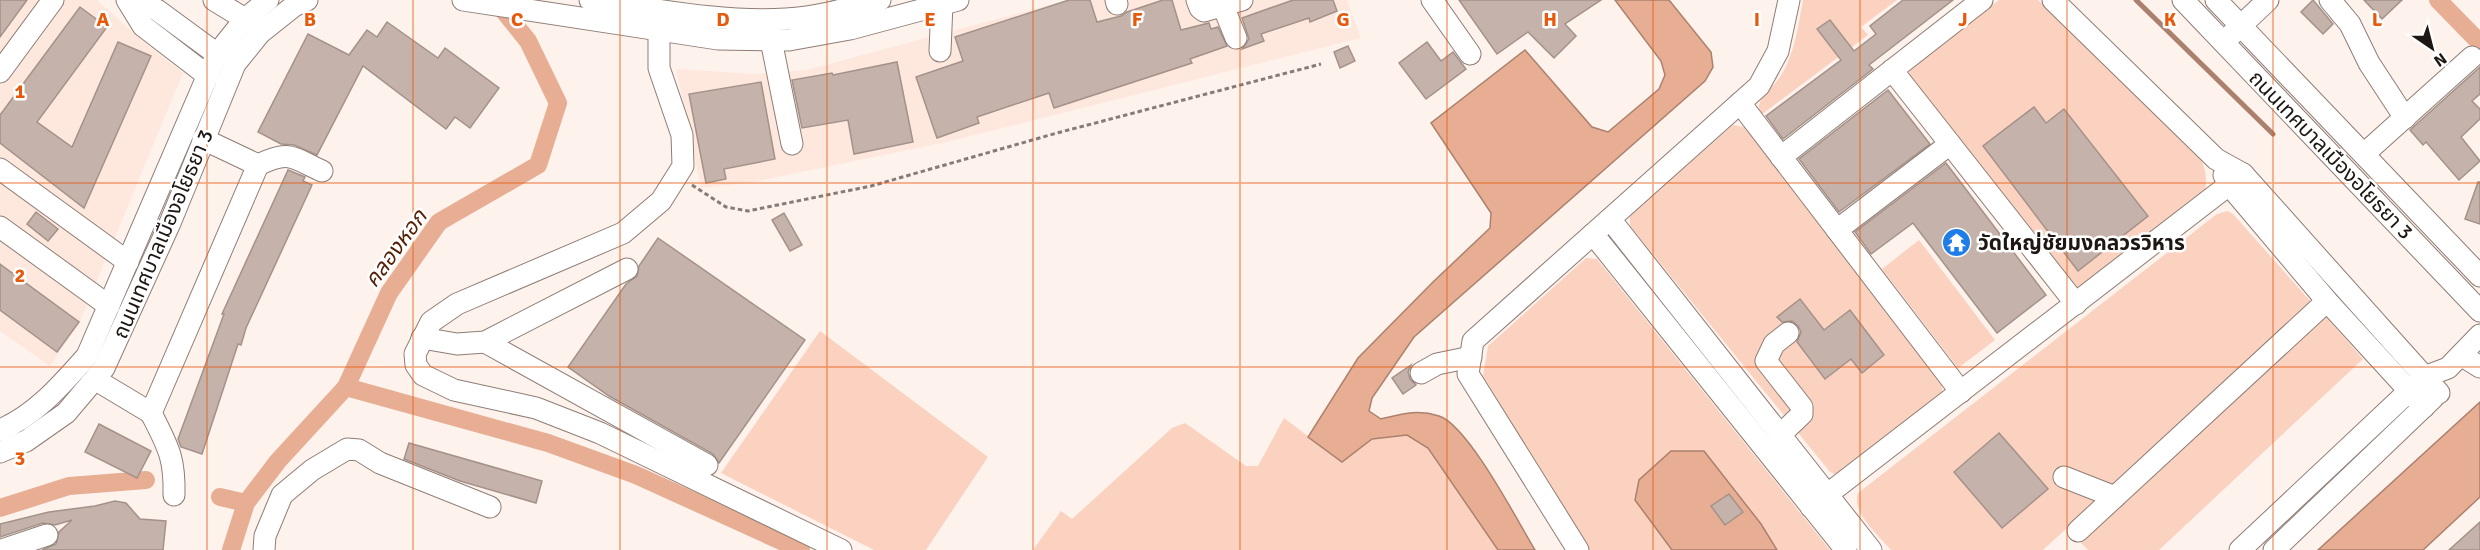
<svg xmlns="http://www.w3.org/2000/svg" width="2480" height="550" font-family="Signika,'Noto Sans Thai',sans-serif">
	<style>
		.built { fill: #fee8de }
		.green { fill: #fbd2c0 }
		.water { fill: #e8ae94; stroke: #ab806d; stroke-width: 1.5 }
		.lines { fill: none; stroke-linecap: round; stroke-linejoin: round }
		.stream { stroke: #ab806d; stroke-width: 5 }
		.canal { stroke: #e8ae94; stroke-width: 18 }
		.building { fill: #c5b2aa; stroke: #a4928a; stroke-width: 1.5 }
		.minor-casing { stroke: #8e7d75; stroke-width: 23 }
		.path { stroke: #857c78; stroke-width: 3; stroke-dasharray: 4.5 3; stroke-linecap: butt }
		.minor { stroke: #fff; stroke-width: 21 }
		.grid { fill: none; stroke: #e8590c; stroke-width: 1.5; stroke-opacity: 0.55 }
		.labels { text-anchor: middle; stroke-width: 5; stroke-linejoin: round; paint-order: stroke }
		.street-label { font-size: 21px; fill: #1d1613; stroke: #fff }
		.poi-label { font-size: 21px; font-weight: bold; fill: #1d1613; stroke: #fff; text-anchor: start }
		.water-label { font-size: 22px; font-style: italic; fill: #552104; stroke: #fff }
		.grid-label { font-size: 20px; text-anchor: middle; font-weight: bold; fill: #e8590c; stroke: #fff; stroke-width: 5; stroke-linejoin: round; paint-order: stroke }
	</style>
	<rect width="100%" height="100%" fill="#fef2ed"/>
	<g class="built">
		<path d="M0 0H97L145 43 183 73 79 324 50 366 0 331Z"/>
		<path d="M1069 0H1347L1361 38 947 142 754 182 701 188 676 69 754 74 806 70Z"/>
	</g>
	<g class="green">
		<path d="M1803 0H1897L1861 27 1868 35 1761 115 1758 112C1761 90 1769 93 1780 77 1795 54 1798 26 1803 0Z"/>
		<path d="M1999 0H2038L2197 151C2204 162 2208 179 2205 191L2082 289 2075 288 1909 78 1910 69Z"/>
		<path d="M1733 125 1744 127 1942 382V394L1838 476 1830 472 1630 226V215Z"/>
		<path d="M2227 211 2233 214 2312 303 2043 550H1891C1879 536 1851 512 1858 493L2217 214Z"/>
		<path d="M1919 240 1995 340 1958 368 1882 269Z"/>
		<path d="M1586 258 1597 259 1830 550H1777L1761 524 1704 452 1671 451 1639 480 1635 500 1672 550H1589L1483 376 1488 346Z"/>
		<path d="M2325 316 2363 359 2159 550H2088L2081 543Z"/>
		<path d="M820 331 988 457 926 550H874L721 473Z"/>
		<path d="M1284 418 1342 462 1372 439 1407 435 1428 448 1498 550H1033L1061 511 1072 519 1172 428 1185 423 1246 466H1258Z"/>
	</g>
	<g class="water">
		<path d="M1615 0H1669L1711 52 1713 67 1705 81 1414 337 1372 398 1369 411 1381 419C1402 414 1417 409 1439 416 1468 425 1518 522 1535 550H1498L1428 448 1407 435 1372 439 1342 462 1308 437 1358 358 1433 282 1490 228 1491 213 1431 123 1525 50 1592 127 1608 132 1659 89 1665 75 1661 61Z"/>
		<path d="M2480 402V497L2423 550H2318Z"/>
		<path d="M1671 451H1704L1761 524 1777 550H1672L1635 500 1639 480Z"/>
	</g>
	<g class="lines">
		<path class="stream" d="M2136 0 2273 134"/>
		<g class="canal">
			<path d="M2438 0 2480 43"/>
			<path d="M346 387 548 443 636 475 801 550"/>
			<path d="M220 497 246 503"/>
			<path d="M0 508 69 486 146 480"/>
			<path d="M231 550 246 503 278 461 346 387 389 293 439 222 538 165 558 103 528 41 495 0"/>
		</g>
	</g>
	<g class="building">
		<path d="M0 0H27L0 37Z"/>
		<path d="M1069 0H1090L1097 22 1121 16 1127 12 1163 0H1172L1181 30 1209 23 1211 29 1218 27 1227 46 1190 59 1192 63 1054 108 1049 93 977 117 979 123 937 138 916 77 963 61 955 37Z"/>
		<path d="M1293 0H1333L1337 11 1310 22 1309 18 1261 34 1264 41 1242 49 1249 39 1242 18Z"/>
		<path d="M1459 0H1601L1565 24 1576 36 1554 58 1528 32 1497 54Z"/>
		<path d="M1903 0H1953L1869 65 1873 69 1783 139 1766 116 1841 60 1817 29 1830 20 1854 51 1876 34 1870 26Z"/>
		<path d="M2313 0 2333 24 2323 34 2301 12Z"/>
		<path d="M2364 0H2402L2382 19Z"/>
		<path d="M80 7 107 27 37 122 72 147 118 42 151 56 84 208 0 143V115Z"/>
		<path d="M387 22 438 58 445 48 499 88 470 128 455 117 446 129 363 66 317 155 294 145 281 144 258 132 308 34 349 55 367 30 377 37Z"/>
		<path d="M1427 42 1441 61 1453 52 1466 69 1426 99 1399 63Z"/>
		<path d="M1348 46 1355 61 1340 68 1334 52Z"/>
		<path d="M897 62 913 142 854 154 848 120 802 128 792 80 832 73 833 75Z"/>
		<path d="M2480 67V94L2472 101 2480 109V119L2461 137 2480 161 2459 180 2426 142 2423 145 2410 130Z"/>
		<path d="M761 82 775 159 724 169 726 179 706 183 689 94Z"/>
		<path d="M1888 90 1930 144 1839 212 1799 159Z"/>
		<path d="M2034 107 2046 123 2064 109 2148 216 2078 271 1983 146Z"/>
		<path d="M1946 163 2046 295 1997 333 1913 223 1871 254 1855 232Z"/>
		<path d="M288 170 305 177 303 181 312 185 246 328 241 345 238 344 202 454 181 447 178 439 224 314H222Z"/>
		<path d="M2478 182H2480V224L2465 219Z"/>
		<path d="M36 212 58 229 48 241 27 224Z"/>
		<path d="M784 213 802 245 790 251 772 220Z"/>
		<path d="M658 238 805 340 719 463 713 454 609 396 568 367 626 284 637 276 639 266Z"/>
		<path d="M0 264 79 322 57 352 0 310Z"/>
		<path d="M1800 299 1824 330 1850 310 1884 355 1862 373 1851 359 1825 379 1797 342 1801 332 1798 326 1792 321 1782 322 1777 317Z"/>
		<path d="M1411 365 1408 372 1410 379 1416 385 1403 394 1392 378Z"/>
		<path d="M99 424 151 451 137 478 85 452Z"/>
		<path d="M1999 433 2048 489 2002 528 1954 472Z"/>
		<path d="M409 443 542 481 536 503 460 481 404 459Z"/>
		<path d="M1729 494 1743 512 1725 525 1711 506Z"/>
		<path d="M115 501 126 503 140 519 166 521 163 550H42L56 544 59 532 72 520 55 525 43 523 0 537V524L49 512 95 506Z"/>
		<path d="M2480 522V550H2449Z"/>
	</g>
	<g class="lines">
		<defs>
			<g id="minor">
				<path d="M127 0 143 26 208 76"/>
				<path d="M135 0 157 10 217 54"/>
				<path d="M214 0 245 19"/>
				<path d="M463 0 718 39 789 40 850 29 958 0"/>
				<path d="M590 0C655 9 720 23 786 19 818 17 850 8 880 0"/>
				<path d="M1116 0 1117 4"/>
				<path d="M1197 0 1200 8 1204 11 1242 0"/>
				<path d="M1432 0 1470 54"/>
				<path d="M2053 0 2216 159 2243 174 2439 393"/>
				<path d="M2183 0 2480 311"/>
				<path d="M2216 0 2480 276"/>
				<path d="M2330 0 2350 24 2369 63 2405 118"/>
				<path d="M1223 6 1236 38"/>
				<path d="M659 31V68L682 135 683 166 661 201 623 233 457 304 431 322 415 354 416 365 423 375 454 390 536 408 600 433 841 550"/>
				<path d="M2231 35 2268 0"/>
				<path d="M771 40 792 144"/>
				<path d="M940 51 942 4"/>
				<path d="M1892 70 2076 304"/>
				<path d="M0 72 53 0"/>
				<path d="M1740 103 1961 392"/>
				<path d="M2364 154 2472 57"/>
				<path d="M1781 157 1982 0"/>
				<path d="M258 165C290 150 291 157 322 171"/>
				<path d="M0 169 128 262"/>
				<path d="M2224 175 2230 186 2327 301 2424 407"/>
				<path d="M1610 219 1871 550"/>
				<path d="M0 227 109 306"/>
				<path d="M1837 230 1950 144"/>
				<path d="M1593 234 1846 550"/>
				<path d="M422 338 457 344 485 342 627 269"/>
				<path d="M485 342 707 465"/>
				<path d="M2461 355 2480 367"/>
				<path d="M1421 373 1437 364 1471 357"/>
				<path d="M96 380 151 413 258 165 203 139"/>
				<path d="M151 413C168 447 175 457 174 495"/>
				<path d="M0 430C36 415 62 384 87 356L217 54 245 19 268 0"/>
				<path d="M1780 435 1802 414V407L1766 361 1774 344 1788 333"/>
				<path d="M0 452 26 441 66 413 104 368 170 223 235 64 260 33 294 6 307 0"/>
				<path d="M2064 477 2115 497"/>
				<path d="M1811 507 2243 174"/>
				<path d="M2078 531 2327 301"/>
				<path d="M2 550 47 535"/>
				<path d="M264 550 265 536 282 495 312 470 347 449 359 450 380 463 490 507"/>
				<path d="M1578 550 1468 374 1473 341 1759 86 1778 51 1789 0"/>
				<path d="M2240 550 2424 377 2448 368 2480 335"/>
				<path d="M2274 550 2433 398"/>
			</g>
		</defs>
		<use href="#minor" class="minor-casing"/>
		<path class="path" d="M692 185 726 207 748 211 871 186 1057 133 1321 64"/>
		<use href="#minor" class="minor"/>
	</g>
	<path class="grid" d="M207 0V550M413 0V550M620 0V550M827 0V550M1033 0V550M1240 0V550M1447 0V550M1653 0V550M1860 0V550M2067 0V550M2273 0V550M0 183H2480M0 367H2480"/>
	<defs>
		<symbol id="temple-disc" viewBox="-11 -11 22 22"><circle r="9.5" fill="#1e7de6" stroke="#fff"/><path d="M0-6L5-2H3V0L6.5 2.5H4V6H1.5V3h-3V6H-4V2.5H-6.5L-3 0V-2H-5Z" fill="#fff"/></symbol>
	</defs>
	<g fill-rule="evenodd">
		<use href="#temple-disc" x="1940" y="226" width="33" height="33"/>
	</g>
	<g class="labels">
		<g class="street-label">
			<text transform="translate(2331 155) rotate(46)" y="7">ถนนเทศบาลเมืองอโยธยา 3</text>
			<text transform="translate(163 234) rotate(-67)" y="7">ถนนเทศบาลเมืองอโยธยา 3</text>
		</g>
		<g class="poi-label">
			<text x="1978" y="250">วัดใหญ่ชัยมงคลวรวิหาร</text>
		</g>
		<g class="water-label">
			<text transform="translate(395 248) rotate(-54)" y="8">คลองหอก</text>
		</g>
	</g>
	<g class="grid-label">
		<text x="103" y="26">A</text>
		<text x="310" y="26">B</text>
		<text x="517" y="26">C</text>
		<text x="723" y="26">D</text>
		<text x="930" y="26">E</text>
		<text x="1137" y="26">F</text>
		<text x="1343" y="26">G</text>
		<text x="1550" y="26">H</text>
		<text x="1757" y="26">I</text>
		<text x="1963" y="26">J</text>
		<text x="2170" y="26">K</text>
		<text x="2377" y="26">L</text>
		<text x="20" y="98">1</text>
		<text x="20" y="282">2</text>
		<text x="20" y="465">3</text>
	</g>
	<g transform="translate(2432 48) rotate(145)" stroke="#ffffff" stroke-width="4.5" paint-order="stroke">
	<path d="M0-4.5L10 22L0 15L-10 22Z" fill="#1d1613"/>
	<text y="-9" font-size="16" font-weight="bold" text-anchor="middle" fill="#1d1613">N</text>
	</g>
</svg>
